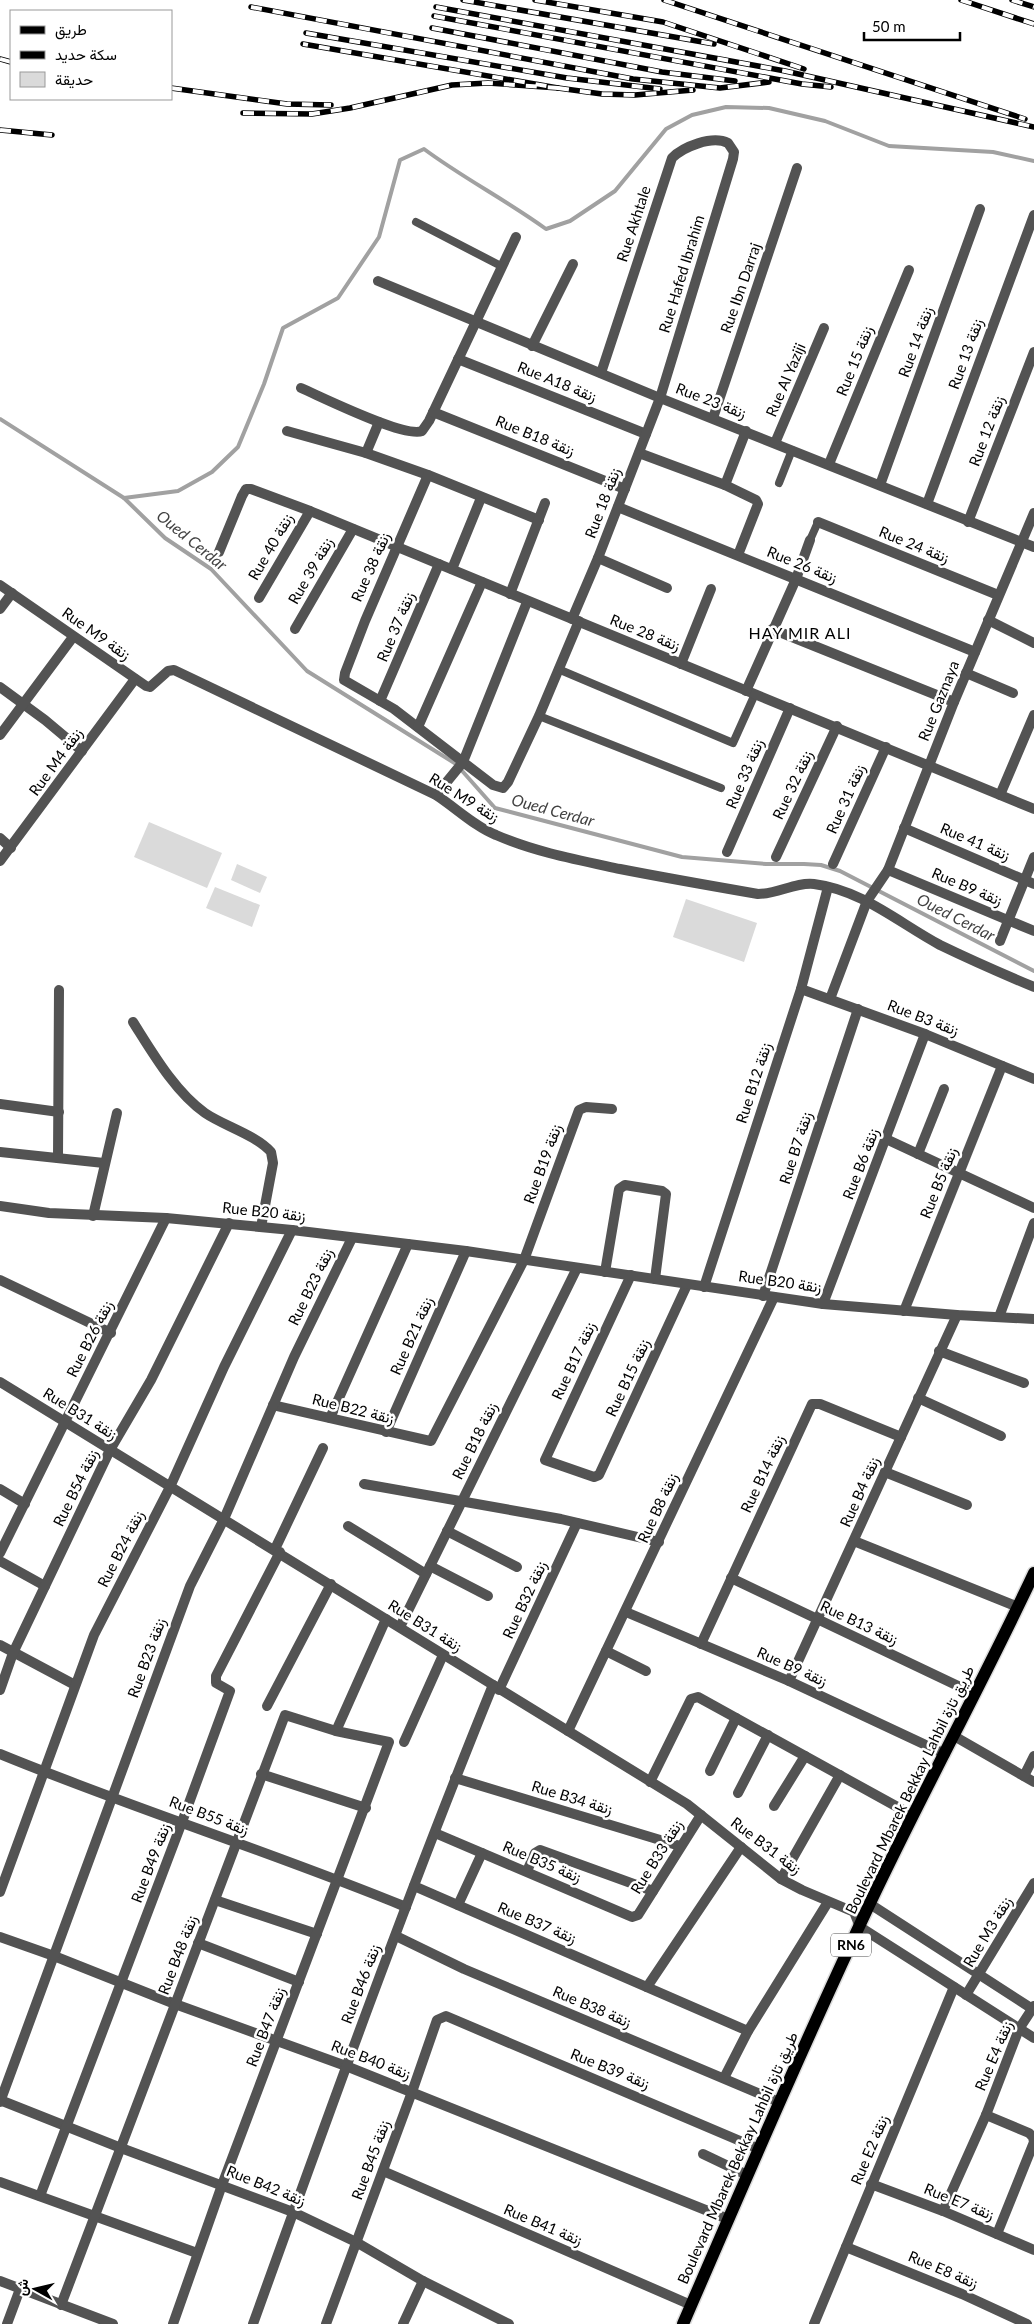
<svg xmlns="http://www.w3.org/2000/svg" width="1034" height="2324" font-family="Lato,Vazirmatn,sans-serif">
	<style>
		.green { fill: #dadada }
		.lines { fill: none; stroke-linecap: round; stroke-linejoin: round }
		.stream { stroke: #a1a1a1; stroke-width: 4 }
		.primary-casing { stroke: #dbdbdb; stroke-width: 15 }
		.pedestrian { stroke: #535353; stroke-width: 8 }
		.minor { stroke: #535353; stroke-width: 10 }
		.tertiary { stroke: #535353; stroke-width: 10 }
		.primary { stroke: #000; stroke-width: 12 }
		.rail-casing { stroke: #000; stroke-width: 5.5 }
		.rail { stroke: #fff; stroke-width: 4; stroke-dasharray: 11; stroke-linecap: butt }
		.labels { text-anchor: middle; stroke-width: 5; stroke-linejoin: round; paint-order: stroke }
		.shield { fill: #fff; stroke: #4c4c4c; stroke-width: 1 }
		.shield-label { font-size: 14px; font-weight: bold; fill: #000 }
		.street-label { font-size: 15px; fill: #000; stroke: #fff }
		.water-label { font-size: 16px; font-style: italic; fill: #424242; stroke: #fff }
		.neighbourhood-label { font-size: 16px; letter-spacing: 1px; fill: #000; stroke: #fff }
	</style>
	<rect width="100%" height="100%" fill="#fff"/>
	<g class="green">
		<path d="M149 822 222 853 207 888 134 857Z"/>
		<path d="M237 864 267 877 260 893 231 880Z"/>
		<path d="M215 887 260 905 252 927 206 908Z"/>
		<path d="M686 899 757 923 744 962 673 937Z"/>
	</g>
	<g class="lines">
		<g class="stream">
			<path d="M0 419 124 498 178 491 212 472 238 447 264 384 283 328 338 298 379 237 400 160 424 149C463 178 506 200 546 229L570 221 615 191 666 129 692 115 726 107 769 108 825 121 889 146 993 152 1034 161"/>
			<path d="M124 498 165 538 211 569 307 671 456 764 495 808 682 857 766 864H804L821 865 840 871 1034 971"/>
		</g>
		<defs>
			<path id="primary" d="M683 2324C744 2183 805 2041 871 1901 923 1791 982 1684 1034 1573"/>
		</defs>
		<use href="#primary" class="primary-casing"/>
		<g class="pedestrian">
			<path d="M416 222 501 266"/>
			<path d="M779 483 792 450"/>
			<path d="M810 540 818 522"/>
			<path d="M558 669 733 743 755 694"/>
			<path d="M539 716 721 788"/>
		</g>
		<g class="minor">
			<path d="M378 281 660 398 1034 547"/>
			<path d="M532 346 573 264"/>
			<path d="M458 359 646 434"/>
			<path d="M301 388C322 397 404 438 422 431L429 421 516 237"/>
			<path d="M433 412 625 489"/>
			<path d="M713 418 797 168"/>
			<path d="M287 431 366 453 428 475 539 520"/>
			<path d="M775 443 824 328"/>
			<path d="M366 453 379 422"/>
			<path d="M639 453 725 485 756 500 758 504 738 555"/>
			<path d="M829 464 909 270"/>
			<path d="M428 475 365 621 345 673 344 680 394 709 493 785 503 788 508 782 539 716 579 621"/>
			<path d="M725 485 746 431"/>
			<path d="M880 485 980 209"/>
			<path d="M927 504 1034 215"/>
			<path d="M618 507 975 652"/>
			<path d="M818 522 998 595"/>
			<path d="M968 522 1034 352"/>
			<path d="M219 552 242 496 246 489H251L310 511 1034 809"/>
			<path d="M598 558 667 588"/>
			<path d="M452 569 481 498"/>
			<path d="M0 585 146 686 150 687 168 671 174 670 436 795C456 808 474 826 496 835 535 852 578 860 620 869 666 878 712 886 758 894 778 894 795 882 814 884 862 890 899 923 940 945 971 960 1003 974 1034 987"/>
			<path d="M510 594 545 503"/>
			<path d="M259 598 310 511"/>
			<path d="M0 609 12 593"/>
			<path d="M572 619 598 558 660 398 733 159 734 152 728 143C712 135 683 147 672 158L601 373"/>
			<path d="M988 620 1034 643"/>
			<path d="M295 629 353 529"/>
			<path d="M772 629 954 702"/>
			<path d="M681 664 711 589"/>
			<path d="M966 673 1013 693"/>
			<path d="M0 687 45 720 82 751"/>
			<path d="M746 691 796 579 810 540"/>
			<path d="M380 701 439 564"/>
			<path d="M418 727 482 582"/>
			<path d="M0 735 73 637"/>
			<path d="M436 795 463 762 527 602"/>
			<path d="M1000 795 1034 715"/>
			<path d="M904 828 1034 884"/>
			<path d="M0 838 11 848"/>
			<path d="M727 852 790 708"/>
			<path d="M776 857 837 726"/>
			<path d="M0 861 135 679"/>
			<path d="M833 864 886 747"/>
			<path d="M888 870 1034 931"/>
			<path d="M1000 941 1034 857"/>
			<path d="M801 989 925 1034 1034 1079"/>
			<path d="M830 999 867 901 888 870 954 702 1034 513"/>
			<path d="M133 1022C152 1052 175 1092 205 1113 224 1126 256 1135 271 1152L273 1163 261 1227"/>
			<path d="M0 1104 59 1112"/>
			<path d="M886 1139 1034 1208"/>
			<path d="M0 1152 104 1163"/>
			<path d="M918 1154 944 1089"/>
			<path d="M58 1158 59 990"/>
			<path d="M93 1216 117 1113"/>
			<path d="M605 1272 619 1189 625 1185 662 1191 666 1194 655 1279"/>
			<path d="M631 1275 545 1460 594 1477 599 1475 687 1285"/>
			<path d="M0 1280 111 1333"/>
			<path d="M704 1287 801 989 828 887"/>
			<path d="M763 1296 858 1009"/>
			<path d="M823 1304 925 1034"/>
			<path d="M904 1311 1002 1066"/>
			<path d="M999 1317 1034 1223"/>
			<path d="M939 1351 1024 1383"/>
			<path d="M0 1382 687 1804 781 1879 802 1890 854 1912 860 1927"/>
			<path d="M918 1398 1001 1436"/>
			<path d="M273 1405 431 1441 524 1260 579 1110 586 1107 612 1109"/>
			<path d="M330 1418 408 1244"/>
			<path d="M386 1432 466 1251"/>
			<path d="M885 1472 967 1505"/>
			<path d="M364 1484 561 1519 659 1542"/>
			<path d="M0 1489 25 1504"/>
			<path d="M348 1526 426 1574"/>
			<path d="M447 1531 517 1567"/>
			<path d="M854 1541 1018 1607"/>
			<path d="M275 1549 323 1448"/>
			<path d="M0 1553 166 1218"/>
			<path d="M0 1561 45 1586"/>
			<path d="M430 1566 488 1596"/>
			<path d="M731 1578 975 1694"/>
			<path d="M626 1612 789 1681 945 1754"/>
			<path d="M400 1627 577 1268"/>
			<path d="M701 1644 812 1404H820L901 1437"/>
			<path d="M0 1645 75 1685"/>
			<path d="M606 1651 646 1671"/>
			<path d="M789 1681 957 1315"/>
			<path d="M0 1690 13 1653 110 1450 151 1380 229 1223"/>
			<path d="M499 1690 577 1523"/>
			<path d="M267 1706 331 1584"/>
			<path d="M336 1731 386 1619"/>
			<path d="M568 1731 774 1297"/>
			<path d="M954 1736 1034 1782"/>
			<path d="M404 1742 443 1655"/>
			<path d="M0 1754C134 1809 272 1852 406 1907"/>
			<path d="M710 1771 736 1718"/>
			<path d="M261 1774 366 1808"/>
			<path d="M1024 1776 1034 1756"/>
			<path d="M455 1778 680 1846"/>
			<path d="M650 1782 691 1699 698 1697 912 1815"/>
			<path d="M738 1793 768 1735"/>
			<path d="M774 1806 805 1756"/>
			<path d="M435 1833 632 1917 638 1915 701 1815"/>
			<path d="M527 1871 535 1853 540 1850 653 1891"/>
			<path d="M781 1879 840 1775"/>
			<path d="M414 1886 748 2031"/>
			<path d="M0 1892 94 1635 170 1487 224 1367 292 1230"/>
			<path d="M215 1900 317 1934"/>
			<path d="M458 1905 482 1853"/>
			<path d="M396 1936 464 1969 779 2102"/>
			<path d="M0 1937 54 1956 175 2004 346 2066 728 2219"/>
			<path d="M198 1943 299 1982"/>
			<path d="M647 1987 741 1847"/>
			<path d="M966 1995 1034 1883"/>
			<path d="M724 2078 748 2031 828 1902"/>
			<path d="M0 2100 121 2148 293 2212 356 2242 423 2281 509 2324"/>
			<path d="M0 2102 190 1586 224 1519 294 1357 352 1238"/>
			<path d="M986 2115 1029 2133 1033 2137 1034 2142 997 2234"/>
			<path d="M703 2154 747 2175"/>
			<path d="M383 2171 691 2305"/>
			<path d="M0 2182 197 2253"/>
			<path d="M871 2184 943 2211 1034 2250"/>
			<path d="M40 2196 182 1822 230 1691 216 1683V1676L280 1552"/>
			<path d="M943 2211 986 2115 1019 2029 1034 2006"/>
			<path d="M846 2247 962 2294 1027 2324"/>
			<path d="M0 2281 113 2324"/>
			<path d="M61 2305 285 1715 336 1731 389 1742 222 2185 173 2324"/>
			<path d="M7 2324 20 2289"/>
			<path d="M253 2324C330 2110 407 1896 493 1685"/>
			<path d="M326 2324 412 2092 437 2020 446 2016 759 2149"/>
			<path d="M403 2324 423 2281"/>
			<path d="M814 2324 954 1987"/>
		</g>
		<g class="tertiary">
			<path d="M0 1206 49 1213 166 1218 292 1230 466 1251 823 1304 957 1315 1034 1319"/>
			<path d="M870 1904 1034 2010"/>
			<path d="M860 1927 1034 2038"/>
		</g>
		<use href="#primary" class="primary"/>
		<defs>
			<g id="rail">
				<path d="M463 0 714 44"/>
				<path d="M535 0 663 22 804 69"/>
				<path d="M664 0 1025 119"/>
				<path d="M961 0 1034 24"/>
				<path d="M1012 0 1034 7"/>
				<path d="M251 7 633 79 720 88 769 82"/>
				<path d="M436 7 785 71 1034 127"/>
				<path d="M434 16 802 84 831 87"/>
				<path d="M432 28 662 72 735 81"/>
				<path d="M306 33 567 78 660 89"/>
				<path d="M0 59 11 62"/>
				<path d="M171 88 287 104 331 105"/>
				<path d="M558 88 602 94 635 95 693 90"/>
				<path d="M243 113 312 114 350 108 452 85 488 83 558 88 303 44"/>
				<path d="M0 130 52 135"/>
			</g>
		</defs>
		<use href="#rail" class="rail-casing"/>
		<use href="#rail" class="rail"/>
	</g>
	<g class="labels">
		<rect class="shield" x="831" y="1933.5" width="40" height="23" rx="4"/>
		<g class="shield-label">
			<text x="851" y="1950">RN6</text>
		</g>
		<g class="street-label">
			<text transform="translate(634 224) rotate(-72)" y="5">Rue Akhtale</text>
			<text transform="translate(682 274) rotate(-73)" y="5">Rue Hafed Ibrahim</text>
			<text transform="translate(741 288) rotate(-71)" y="5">Rue Ibn Darraj</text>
			<text transform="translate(916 342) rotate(-70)" y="5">Rue 14 زنقة</text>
			<text transform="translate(966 354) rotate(-70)" y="5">Rue 13 زنقة</text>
			<text transform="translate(855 361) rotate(-68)" y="5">Rue 15 زنقة</text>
			<text transform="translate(786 380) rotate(-67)" y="5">Rue Al Yaziji</text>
			<text transform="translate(557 382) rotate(22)" y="5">Rue A18 زنقة</text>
			<text transform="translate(711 401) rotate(21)" y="5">Rue 23 زنقة</text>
			<text transform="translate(987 431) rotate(-69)" y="5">Rue 12 زنقة</text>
			<text transform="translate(535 436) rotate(22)" y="5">Rue B18 زنقة</text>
			<text transform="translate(603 503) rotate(-69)" y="5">Rue 18 زنقة</text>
			<text transform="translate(914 545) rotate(22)" y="5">Rue 24 زنقة</text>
			<text transform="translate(271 547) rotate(-60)" y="5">Rue 40 زنقة</text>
			<text transform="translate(802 565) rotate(22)" y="5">Rue 26 زنقة</text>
			<text transform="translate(371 567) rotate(-66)" y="5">Rue 38 زنقة</text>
			<text transform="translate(311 571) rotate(-60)" y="5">Rue 39 زنقة</text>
			<text transform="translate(396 627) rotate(-67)" y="5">Rue 37 زنقة</text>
			<text transform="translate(645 633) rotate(22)" y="5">Rue 28 زنقة</text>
			<text transform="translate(96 634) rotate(35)" y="5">Rue M9 زنقة</text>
			<text transform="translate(939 701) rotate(-68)" y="5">Rue Gaznaya</text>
			<text transform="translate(56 762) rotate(-54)" y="5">Rue M4 زنقة</text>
			<text transform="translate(745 774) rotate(-67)" y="5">Rue 33 زنقة</text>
			<text transform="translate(793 785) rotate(-65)" y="5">Rue 32 زنقة</text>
			<text transform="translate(464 798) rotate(32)" y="5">Rue M9 زنقة</text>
			<text transform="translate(846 799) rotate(-66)" y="5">Rue 31 زنقة</text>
			<text transform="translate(975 842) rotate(23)" y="5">Rue 41 زنقة</text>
			<text transform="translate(967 887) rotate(23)" y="5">Rue B9 زنقة</text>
			<text transform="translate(923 1018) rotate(21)" y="5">Rue B3 زنقة</text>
			<text transform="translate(754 1083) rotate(-72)" y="5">Rue B12 زنقة</text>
			<text transform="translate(796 1148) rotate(-72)" y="5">Rue B7 زنقة</text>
			<text transform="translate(543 1164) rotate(-70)" y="5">Rue B19 زنقة</text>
			<text transform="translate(861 1164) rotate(-69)" y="5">Rue B6 زنقة</text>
			<text transform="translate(939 1183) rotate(-68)" y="5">Rue B5 زنقة</text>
			<text transform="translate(264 1212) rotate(6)" y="5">Rue B20 زنقة</text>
			<text transform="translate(780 1282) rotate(8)" y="5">Rue B20 زنقة</text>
			<text transform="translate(311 1287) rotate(-64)" y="5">Rue B23 زنقة</text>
			<text transform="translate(412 1336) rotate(-66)" y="5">Rue B21 زنقة</text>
			<text transform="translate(90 1339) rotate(-63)" y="5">Rue B26 زنقة</text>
			<text transform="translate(574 1361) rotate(-65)" y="5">Rue B17 زنقة</text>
			<text transform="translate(628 1378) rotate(-65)" y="5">Rue B15 زنقة</text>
			<text transform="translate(353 1409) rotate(14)" y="5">Rue B22 زنقة</text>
			<text transform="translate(80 1414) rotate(32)" y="5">Rue B31 زنقة</text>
			<text transform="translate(475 1441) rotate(-64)" y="5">Rue B18 زنقة</text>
			<text transform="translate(763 1474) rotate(-65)" y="5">Rue B14 زنقة</text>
			<text transform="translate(76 1488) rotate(-64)" y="5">Rue B54 زنقة</text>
			<text transform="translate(860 1492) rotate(-66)" y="5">Rue B4 زنقة</text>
			<text transform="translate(658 1508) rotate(-65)" y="5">Rue B8 زنقة</text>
			<text transform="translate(121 1549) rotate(-63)" y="5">Rue B24 زنقة</text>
			<text transform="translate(525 1600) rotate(-65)" y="5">Rue B32 زنقة</text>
			<text transform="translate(859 1623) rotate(25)" y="5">Rue B13 زنقة</text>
			<text transform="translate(425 1626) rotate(32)" y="5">Rue B31 زنقة</text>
			<text transform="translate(147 1658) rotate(-70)" y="5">Rue B23 زنقة</text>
			<text transform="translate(792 1667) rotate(24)" y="5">Rue B9 زنقة</text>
			<text transform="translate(910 1790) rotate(-64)" y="5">Boulevard Mbarek Bekkay Lahbil طريق تازة</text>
			<text transform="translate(572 1798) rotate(17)" y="5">Rue B34 زنقة</text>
			<text transform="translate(209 1816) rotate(21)" y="5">Rue B55 زنقة</text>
			<text transform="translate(766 1846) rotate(37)" y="5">Rue B31 زنقة</text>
			<text transform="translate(657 1857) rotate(-58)" y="5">Rue B33 زنقة</text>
			<text transform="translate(542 1862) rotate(23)" y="5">Rue B35 زنقة</text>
			<text transform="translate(151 1863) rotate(-69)" y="5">Rue B49 زنقة</text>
			<text transform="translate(537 1923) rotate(23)" y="5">Rue B37 زنقة</text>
			<text transform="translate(988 1932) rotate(-59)" y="5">Rue M3 زنقة</text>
			<text transform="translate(178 1955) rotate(-69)" y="5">Rue B48 زنقة</text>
			<text transform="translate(361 1984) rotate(-69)" y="5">Rue B46 زنقة</text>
			<text transform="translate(592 2007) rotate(23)" y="5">Rue B38 زنقة</text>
			<text transform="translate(266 2027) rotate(-69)" y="5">Rue B47 زنقة</text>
			<text transform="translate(994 2056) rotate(-67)" y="5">Rue E4 زنقة</text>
			<text transform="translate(371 2060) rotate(21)" y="5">Rue B40 زنقة</text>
			<text transform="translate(610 2069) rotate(22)" y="5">Rue B39 زنقة</text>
			<text transform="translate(870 2150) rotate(-67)" y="5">Rue E2 زنقة</text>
			<text transform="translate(738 2158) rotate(-66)" y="5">Boulevard Mbarek Bekkay Lahbil طريق تازة</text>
			<text transform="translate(371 2160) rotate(-70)" y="5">Rue B45 زنقة</text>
			<text transform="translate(266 2186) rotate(22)" y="5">Rue B42 زنقة</text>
			<text transform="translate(959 2202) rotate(22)" y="5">Rue E7 زنقة</text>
			<text transform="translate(543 2225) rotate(23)" y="5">Rue B41 زنقة</text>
			<text transform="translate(943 2270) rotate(23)" y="5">Rue E8 زنقة</text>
		</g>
		<g class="water-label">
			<text transform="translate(192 540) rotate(39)" y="6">Oued Cerdar</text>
			<text transform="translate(553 810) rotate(15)" y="6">Oued Cerdar</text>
			<text transform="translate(956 917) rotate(27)" y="6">Oued Cerdar</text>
		</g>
		<g class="neighbourhood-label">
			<text x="800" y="639">HAY MIR ALI</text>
		</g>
	</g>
	<rect x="10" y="10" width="162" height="90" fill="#ffffff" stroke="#999999"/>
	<rect x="20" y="26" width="25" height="8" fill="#000000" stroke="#999999"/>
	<text x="55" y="35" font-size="15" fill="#000000">طريق</text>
	<rect x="20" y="51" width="25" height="8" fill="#000000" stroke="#999999"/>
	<text x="55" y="60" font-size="15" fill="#000000">سكة حديد</text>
	<rect x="20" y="72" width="25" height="15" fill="#dadada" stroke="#999999"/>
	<text x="55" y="85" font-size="15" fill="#000000">حديقة</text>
	<g transform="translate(35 2289) rotate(278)" stroke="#ffffff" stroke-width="4" paint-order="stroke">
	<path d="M0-4L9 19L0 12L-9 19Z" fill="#000000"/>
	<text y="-8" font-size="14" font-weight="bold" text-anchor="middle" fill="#000000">ش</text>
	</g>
	<path d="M864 32v8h96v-8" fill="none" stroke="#000000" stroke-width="2.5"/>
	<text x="872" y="32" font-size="15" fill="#000000" stroke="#ffffff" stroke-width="4" paint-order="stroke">50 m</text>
</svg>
